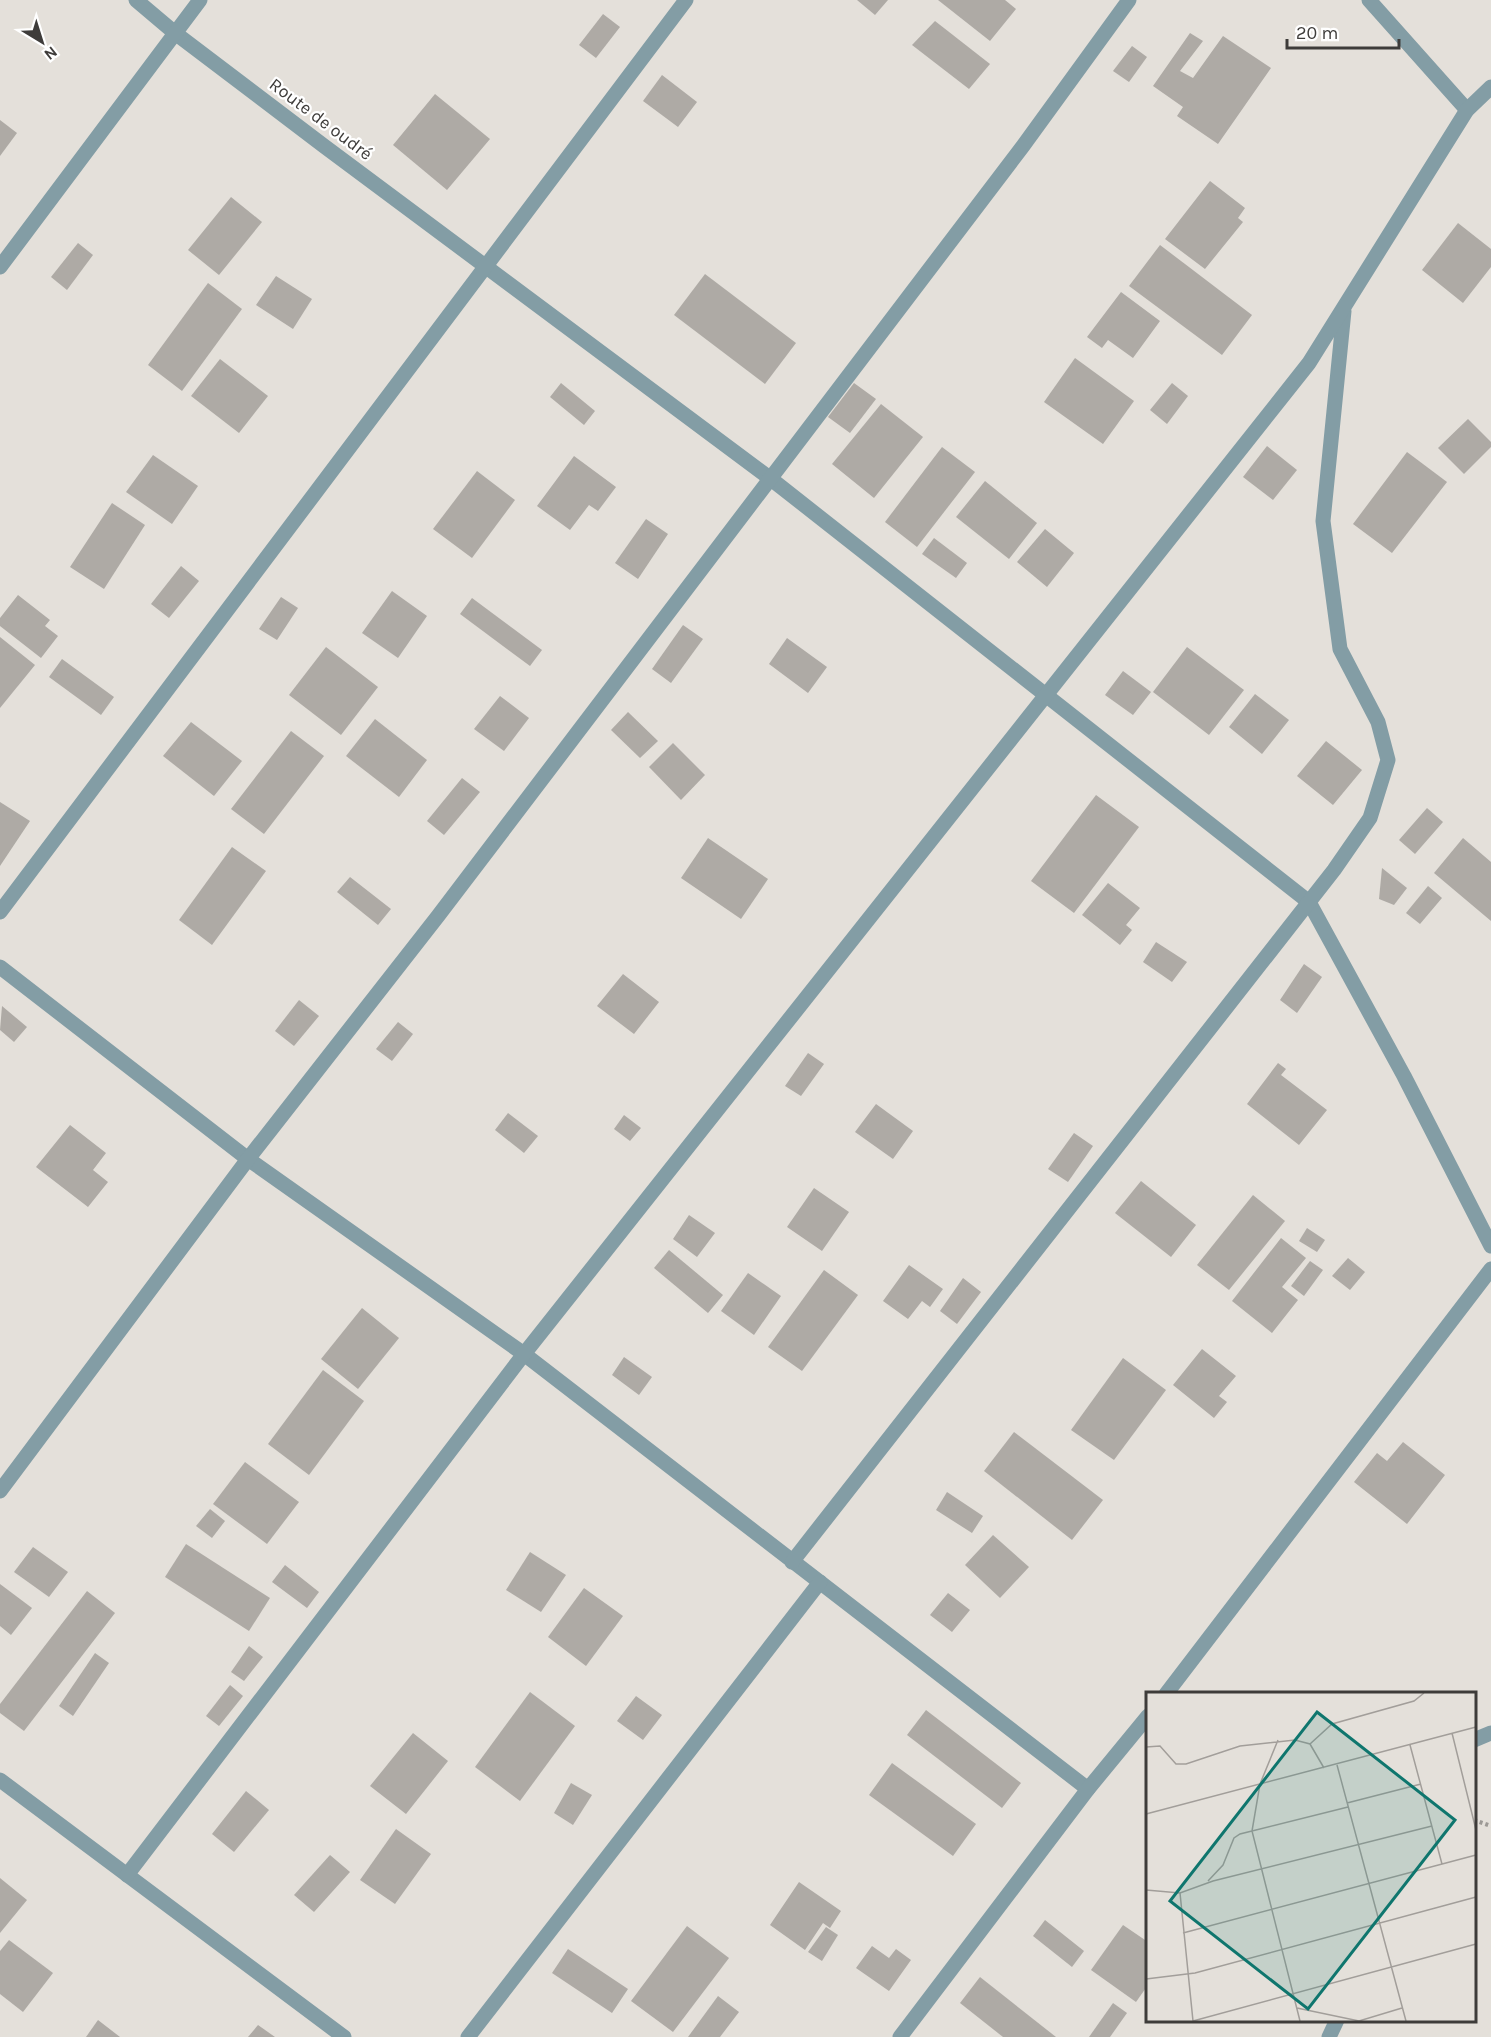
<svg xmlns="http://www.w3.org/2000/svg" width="1491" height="2037" font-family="Karla,sans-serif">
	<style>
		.building { fill: #aeaaa5 }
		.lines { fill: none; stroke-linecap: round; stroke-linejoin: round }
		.path { stroke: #9c9995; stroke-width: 4; stroke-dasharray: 3 3; stroke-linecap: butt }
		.minor { stroke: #839da5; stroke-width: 15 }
		.labels { text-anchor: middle; stroke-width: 4.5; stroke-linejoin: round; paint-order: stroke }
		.street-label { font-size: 18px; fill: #3e3c3a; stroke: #fff }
		.inset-road { fill: none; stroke: #a29e9a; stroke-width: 1.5 }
		.view { fill: #0f766e; fill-opacity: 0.15; stroke: #0f766e; stroke-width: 3 }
		.inset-edge { fill: none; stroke: #3e3c3a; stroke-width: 3 }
	</style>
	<rect width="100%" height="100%" fill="#e4e0da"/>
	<g class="building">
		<path d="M857 0H888L875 15Z"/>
		<path d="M938 0H1005L1016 9 990 41Z"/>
		<path d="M603 14 620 27 596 58 579 45Z"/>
		<path d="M935 21 990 64 969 89 912 45Z"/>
		<path d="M1190 33 1203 41 1180 71 1193 78 1223 36 1271 68 1218 144 1177 116 1183 107 1153 86Z"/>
		<path d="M1132 46 1147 57 1129 82 1113 71Z"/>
		<path d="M662 75 697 102 678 127 643 101Z"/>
		<path d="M435 94 490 139 447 190 393 145Z"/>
		<path d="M0 120 17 133 0 156Z"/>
		<path d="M1210 181 1245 208 1238 218 1243 222 1205 269 1165 239Z"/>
		<path d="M231 197 262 222 219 275 188 250Z"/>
		<path d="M1458 223 1491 249V267L1463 303 1422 270Z"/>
		<path d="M78 243 93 255 67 290 51 277Z"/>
		<path d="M1160 245 1252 315 1222 355 1129 286Z"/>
		<path d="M705 274 796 343 765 384 674 315Z"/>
		<path d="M276 276 312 299 293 329 256 305Z"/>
		<path d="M208 283 242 309 182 391 148 365Z"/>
		<path d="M1121 292 1160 321 1133 358 1108 340 1102 348 1087 337Z"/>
		<path d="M1075 358 1134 401 1103 444 1044 402Z"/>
		<path d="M220 359 268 396 239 433 191 396Z"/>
		<path d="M561 383 595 411 584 425 550 397Z"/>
		<path d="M854 383 876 399 850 433 828 417Z"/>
		<path d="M1172 383 1188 396 1167 424 1150 410Z"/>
		<path d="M881 404 923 437 874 498 832 464Z"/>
		<path d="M1468 419 1491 442V447L1464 474 1438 448Z"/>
		<path d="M1267 446 1297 470 1273 500 1243 477Z"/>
		<path d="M942 447 975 472 917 547 885 522Z"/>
		<path d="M1407 452 1447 482 1392 553 1353 524Z"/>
		<path d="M153 455 198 486 172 524 126 492Z"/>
		<path d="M574 456 616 487 598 511 589 505 570 530 537 506Z"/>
		<path d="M477 471 515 500 472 558 433 529Z"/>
		<path d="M985 481 1037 523 1009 559 956 517Z"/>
		<path d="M112 503 145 525 104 589 70 567Z"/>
		<path d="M646 519 668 534 638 579 615 563Z"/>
		<path d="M1045 529 1074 553 1047 587 1017 562Z"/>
		<path d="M934 538 967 563 956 578 922 554Z"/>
		<path d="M181 566 199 581 169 618 151 604Z"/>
		<path d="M392 591 427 616 398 658 362 633Z"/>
		<path d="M18 595 50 620 45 626 58 636 41 658 0 626V618Z"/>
		<path d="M281 597 298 608 277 640 259 629Z"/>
		<path d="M472 598 542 650 530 666 460 614Z"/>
		<path d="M683 625 703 639 671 683 652 669Z"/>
		<path d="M0 637 35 665 0 708Z"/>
		<path d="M787 638 827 667 808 693 769 664Z"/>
		<path d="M326 647 378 687 341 735 289 695Z"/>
		<path d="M1187 647 1244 690 1209 735 1153 692Z"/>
		<path d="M62 659 114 697 101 715 49 677Z"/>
		<path d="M1123 671 1151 692 1133 715 1105 695Z"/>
		<path d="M1255 694 1289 720 1262 754 1229 727Z"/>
		<path d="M500 696 529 718 504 751 474 729Z"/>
		<path d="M628 712 658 741 640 758 611 730Z"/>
		<path d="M375 719 427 760 399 797 346 756Z"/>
		<path d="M191 722 242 761 214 796 163 756Z"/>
		<path d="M291 731 324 756 264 834 231 809Z"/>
		<path d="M1326 741 1362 770 1333 805 1297 776Z"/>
		<path d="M673 743 705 775 681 800 649 767Z"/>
		<path d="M462 778 480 792 444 835 427 821Z"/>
		<path d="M1096 795 1139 827 1074 913 1031 881Z"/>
		<path d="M0 802 30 821 0 866Z"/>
		<path d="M1427 808 1443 822 1415 854 1399 840Z"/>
		<path d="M708 838 768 879 741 919 681 878Z"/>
		<path d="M1463 838 1491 862V921L1434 873Z"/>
		<path d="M232 847 266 871 212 945 179 920Z"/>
		<path d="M1382 868 1407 888 1394 905 1379 899Z"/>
		<path d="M350 877 391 909 378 925 337 892Z"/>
		<path d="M1108 883 1140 908 1126 925 1132 930 1120 945 1082 915Z"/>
		<path d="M1428 886 1442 898 1420 924 1406 913Z"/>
		<path d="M1156 942 1187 962 1172 982 1143 962Z"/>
		<path d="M1304 964 1322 977 1297 1013 1280 1000Z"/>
		<path d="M623 974 659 1002 634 1034 597 1006Z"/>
		<path d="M299 1000 319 1016 294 1046 275 1031Z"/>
		<path d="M2 1006 27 1027 14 1042 0 1030Z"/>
		<path d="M398 1022 413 1034 392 1061 376 1049Z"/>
		<path d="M808 1053 824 1064 801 1096 785 1086Z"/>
		<path d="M1278 1063 1286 1069 1281 1075 1327 1110 1299 1145 1247 1104Z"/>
		<path d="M876 1104 913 1131 893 1159 855 1132Z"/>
		<path d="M508 1113 538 1136 524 1153 495 1130Z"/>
		<path d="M624 1115 641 1128 630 1141 614 1129Z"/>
		<path d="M70 1125 106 1153 93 1170 108 1182 88 1207 36 1167Z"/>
		<path d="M1074 1133 1093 1146 1068 1182 1048 1169Z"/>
		<path d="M1141 1181 1196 1225 1171 1257 1115 1213Z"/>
		<path d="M814 1188 849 1212 822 1251 787 1227Z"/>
		<path d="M1253 1195 1285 1221 1229 1290 1197 1265Z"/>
		<path d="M689 1215 715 1233 697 1257 673 1239Z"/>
		<path d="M1307 1228 1325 1240 1317 1252 1299 1241Z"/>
		<path d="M1281 1238 1306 1258 1282 1287 1298 1300 1272 1333 1232 1301Z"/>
		<path d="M669 1250 723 1295 708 1313 654 1268Z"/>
		<path d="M1348 1258 1365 1272 1350 1290 1332 1276Z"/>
		<path d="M1310 1261 1323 1270 1304 1296 1291 1286Z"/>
		<path d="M909 1265 943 1289 930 1307 922 1301 908 1319 883 1301Z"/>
		<path d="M824 1270 858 1295 802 1371 768 1347Z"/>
		<path d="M748 1273 781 1296 754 1335 721 1311Z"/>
		<path d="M963 1278 981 1292 957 1324 940 1311Z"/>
		<path d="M362 1308 399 1338 358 1389 321 1359Z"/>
		<path d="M1202 1349 1236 1376 1219 1396 1227 1402 1214 1418 1173 1385Z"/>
		<path d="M624 1357 652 1377 639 1395 612 1375Z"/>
		<path d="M1123 1358 1166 1390 1114 1460 1071 1430Z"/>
		<path d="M323 1370 364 1401 309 1475 268 1444Z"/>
		<path d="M1014 1432 1103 1500 1072 1540 984 1471Z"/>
		<path d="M1403 1442 1445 1475 1407 1524 1354 1482 1377 1453 1387 1461Z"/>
		<path d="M245 1462 299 1502 267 1544 213 1504Z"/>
		<path d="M947 1492 983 1516 972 1533 936 1510Z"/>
		<path d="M210 1509 225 1521 212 1538 196 1526Z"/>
		<path d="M993 1535 1029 1567 1000 1598 965 1565Z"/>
		<path d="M186 1544 270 1598 249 1631 165 1577Z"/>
		<path d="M33 1547 68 1572 49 1597 14 1572Z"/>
		<path d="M530 1552 566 1575 541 1612 506 1590Z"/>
		<path d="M285 1565 319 1592 307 1608 272 1582Z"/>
		<path d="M0 1584 32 1608 11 1635 0 1626Z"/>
		<path d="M584 1588 623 1616 586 1666 548 1637Z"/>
		<path d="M87 1591 115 1613 24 1731 0 1713V1704Z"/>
		<path d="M948 1593 970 1610 952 1632 930 1615Z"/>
		<path d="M249 1646 263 1657 244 1681 231 1672Z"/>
		<path d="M95 1653 109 1663 73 1716 59 1706Z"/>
		<path d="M230 1685 243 1696 219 1726 206 1716Z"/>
		<path d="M530 1692 575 1726 520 1801 475 1767Z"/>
		<path d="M636 1696 662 1715 643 1740 617 1721Z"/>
		<path d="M926 1710 1021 1783 1002 1808 907 1735Z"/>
		<path d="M413 1733 448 1761 406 1814 370 1786Z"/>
		<path d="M892 1763 976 1824 953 1856 869 1795Z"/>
		<path d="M571 1783 592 1795 573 1825 554 1813Z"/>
		<path d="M246 1791 269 1810 234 1852 212 1834Z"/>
		<path d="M396 1829 431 1854 395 1904 360 1880Z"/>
		<path d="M330 1855 350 1872 314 1912 294 1895Z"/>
		<path d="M0 1878 27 1900 0 1933Z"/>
		<path d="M799 1882 841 1911 830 1928 823 1923 805 1950 770 1925Z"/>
		<path d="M1045 1920 1084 1951 1072 1967 1033 1936Z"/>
		<path d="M1123 1925 1148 1942V1985L1136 2002 1091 1970Z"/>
		<path d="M687 1926 729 1958 673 2032 631 2001Z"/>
		<path d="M826 1927 838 1935 822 1961 808 1952Z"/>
		<path d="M9 1940 53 1973 23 2012 0 1994V1951Z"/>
		<path d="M872 1946 889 1958 896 1949 911 1960 889 1991 856 1968Z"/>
		<path d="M568 1949 628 1989 612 2013 552 1973Z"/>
		<path d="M980 1977 1056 2037H1003L960 2003Z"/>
		<path d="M718 1996 739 2012 720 2037H688Z"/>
		<path d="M1113 2003 1127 2013 1110 2037H1089Z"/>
		<path d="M98 2020 120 2037H86Z"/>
		<path d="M258 2025 275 2037H248Z"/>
	</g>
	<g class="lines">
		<path class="path" d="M1474 1820 1491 1826"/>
		<g class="minor">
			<path d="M136 0 175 33 324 146 771 479 1309 902 1404 1076 1491 1246"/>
			<path d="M1369 0 1467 110"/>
			<path d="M0 267 200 0"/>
			<path d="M0 912 686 0"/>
			<path d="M0 967 248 1159 524 1354 1088 1789"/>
			<path d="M0 1491 248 1159 438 916 1023 146 1129 0"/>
			<path d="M792 1562 1334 870 1370 818 1388 760 1378 722 1340 649 1323 521 1344 311"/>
			<path d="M1166 1694 1491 1269"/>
			<path d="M1474 1740 1491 1733"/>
			<path d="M0 1780 344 2037"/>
			<path d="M127 1875 524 1354 1309 363 1467 110 1491 87"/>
			<path d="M468 2037 820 1582"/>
			<path d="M900 2037 1088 1789 1148 1716"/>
			<path d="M1329 2037 1337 2020"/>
		</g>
	</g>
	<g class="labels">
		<g class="street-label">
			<text transform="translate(321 119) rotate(37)" y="6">Route de oudré</text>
		</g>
	</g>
	<g transform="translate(1146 1692)">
		<rect width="330" height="330" fill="#e4e0da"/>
		<path class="inset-road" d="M306 41 330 138M132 48 114 92 106 139 154 329M164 52 186 32 268 9 278 1M264 53 296 172M0 55 14 54 30 72H40L94 54 149 48 164 52 178 76M191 73 260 329M201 111 275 92M0 122 330 35M62 189 77 173 88 146 94 142 202 115M0 198 34 201 67 189 286 134M34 201 47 329M37 241 330 163M0 287 49 281 330 205M151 316 213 329 256 316M47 329 330 252"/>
		<path class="view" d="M171 20 309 128 162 317 24 209Z"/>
		<rect width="330" height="330" class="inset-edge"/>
	</g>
	<g transform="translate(42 42) rotate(142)" stroke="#ffffff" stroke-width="4.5" paint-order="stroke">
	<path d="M0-4.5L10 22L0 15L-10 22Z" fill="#3e3c3a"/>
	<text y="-9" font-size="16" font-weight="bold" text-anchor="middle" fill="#3e3c3a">N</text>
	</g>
	<path d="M1287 39v9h112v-9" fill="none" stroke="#3e3c3a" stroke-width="3"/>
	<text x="1296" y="39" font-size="18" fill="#3e3c3a" stroke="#ffffff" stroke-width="4.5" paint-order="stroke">20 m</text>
</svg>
